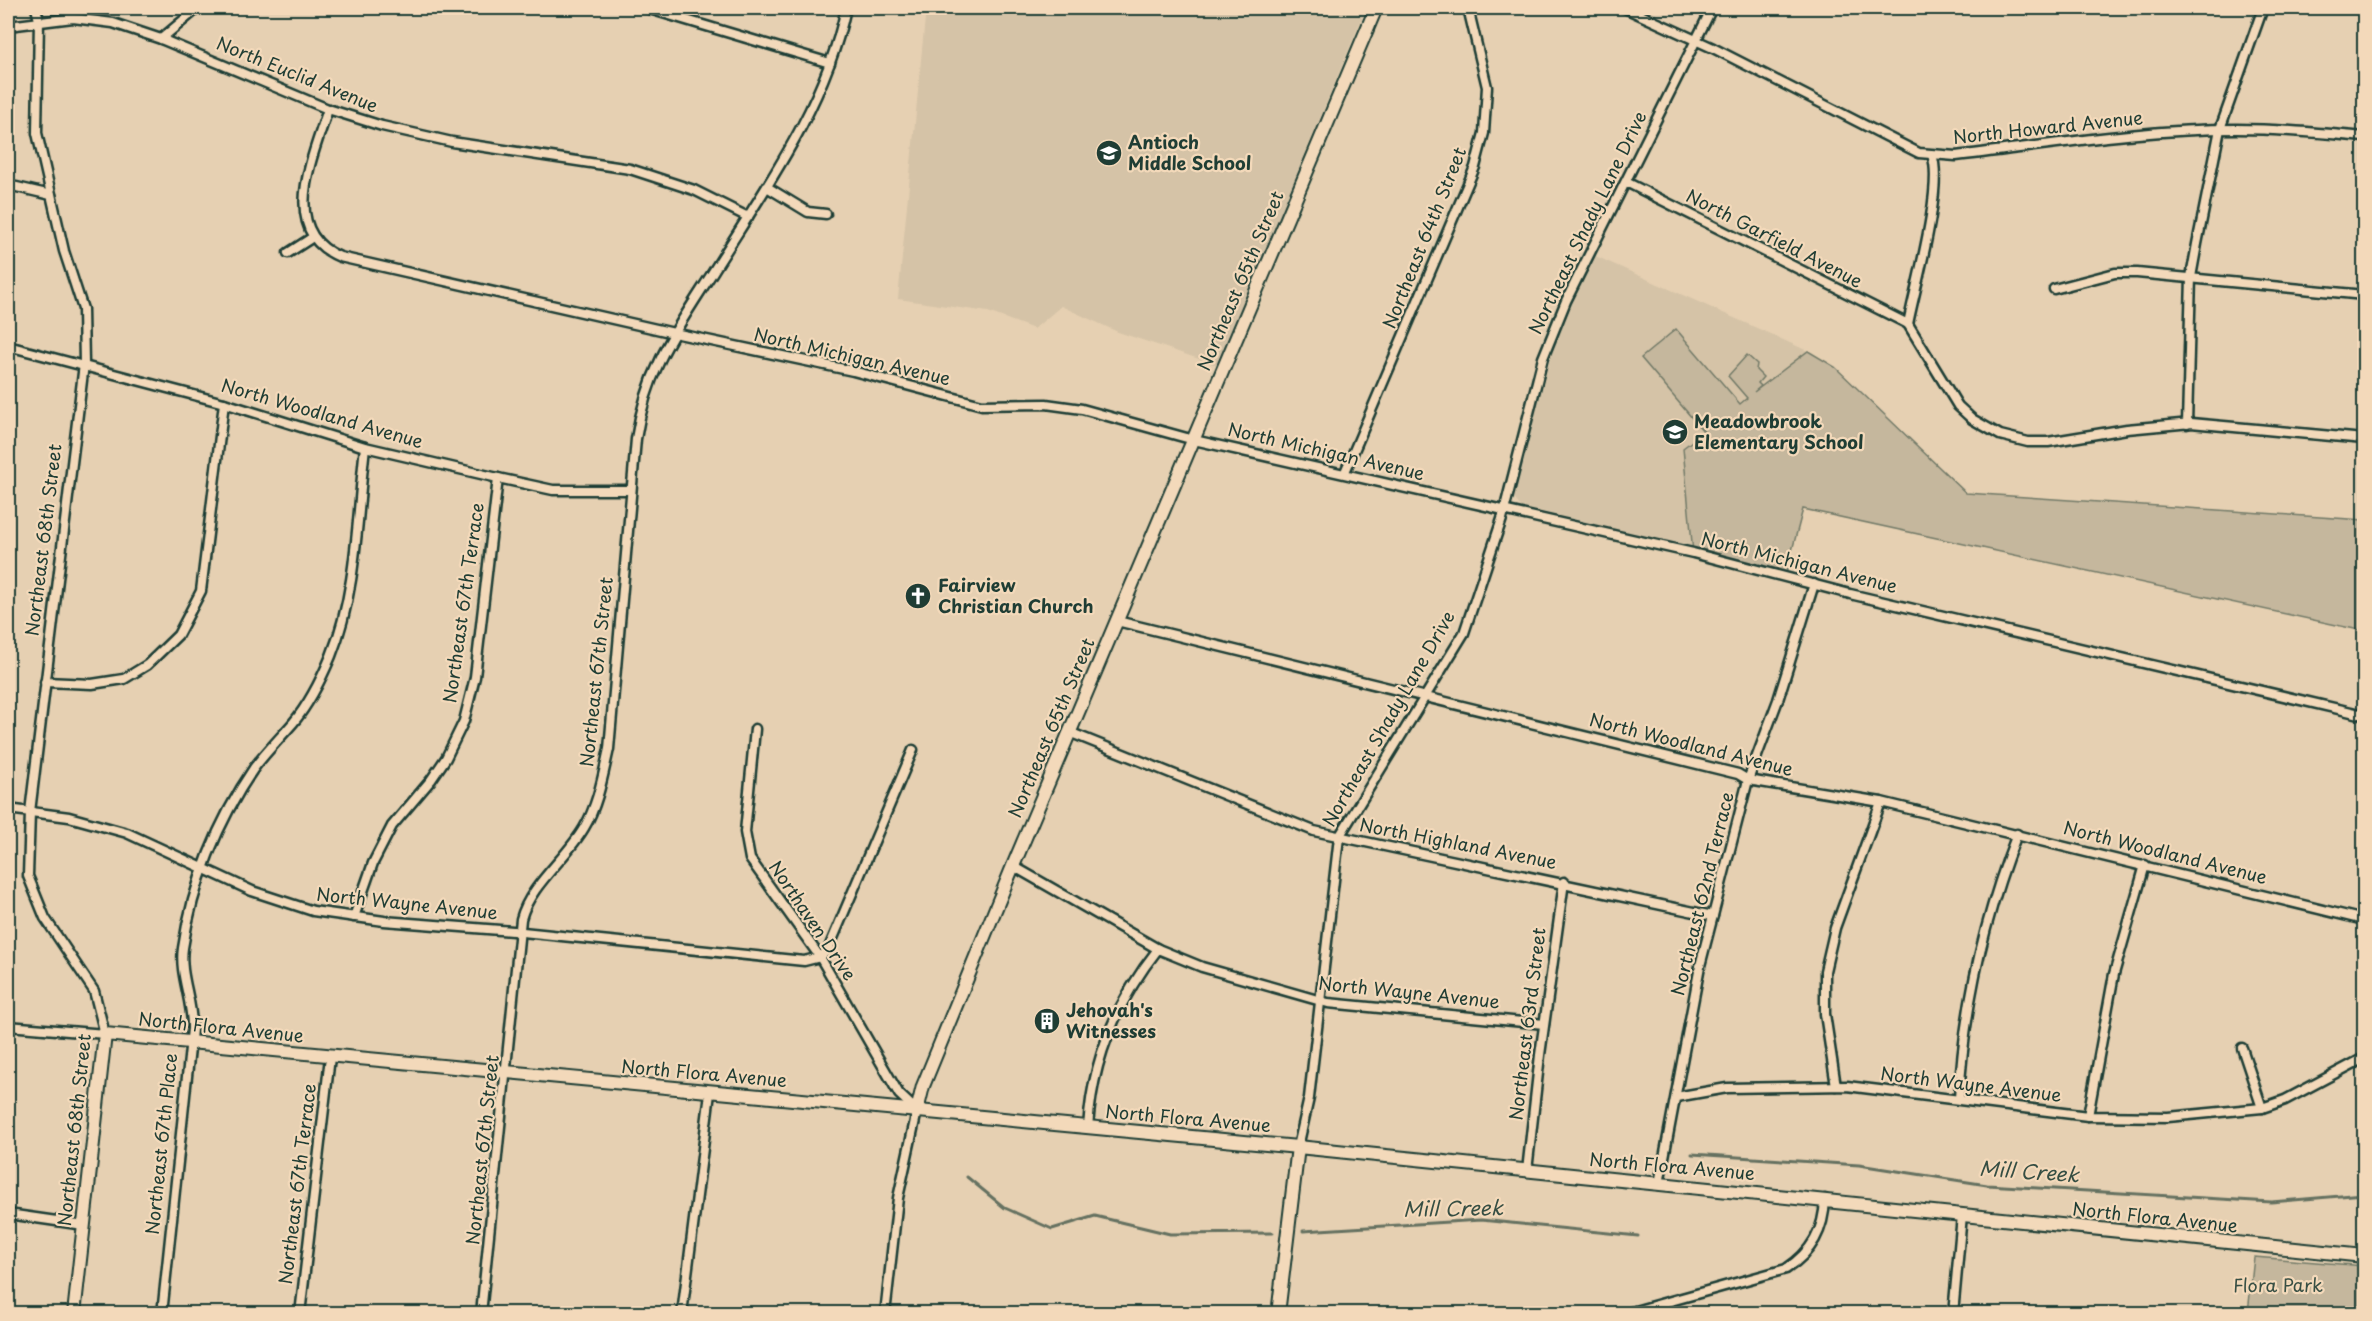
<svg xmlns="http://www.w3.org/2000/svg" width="2372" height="1321" font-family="'Playpen Sans',sans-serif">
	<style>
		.built { fill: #d5c3a7 }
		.green { fill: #c5b79d; stroke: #727a68; stroke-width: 1.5 }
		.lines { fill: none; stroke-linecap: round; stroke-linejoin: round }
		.stream { stroke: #657161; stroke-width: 3 }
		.street-casing { stroke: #1f3d34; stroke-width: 13 }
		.secondary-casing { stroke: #1f3d34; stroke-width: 16 }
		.street { stroke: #f3d9ba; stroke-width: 8 }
		.secondary { stroke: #f3d9ba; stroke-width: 12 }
		.labels { text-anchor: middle; stroke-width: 4.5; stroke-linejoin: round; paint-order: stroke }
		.street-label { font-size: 18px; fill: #1f3d34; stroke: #f3d9ba }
		.poi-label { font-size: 18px; font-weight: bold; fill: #1f3d34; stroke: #f3d9ba; text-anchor: start }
		.park-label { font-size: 18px; fill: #384f44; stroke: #f3d9ba }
		.water-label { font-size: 20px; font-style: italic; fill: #364e43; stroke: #f3d9ba }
	</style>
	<rect width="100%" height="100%" fill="#e6d0b2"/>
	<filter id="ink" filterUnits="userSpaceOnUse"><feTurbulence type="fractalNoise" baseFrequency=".0167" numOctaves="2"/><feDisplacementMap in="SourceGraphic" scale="12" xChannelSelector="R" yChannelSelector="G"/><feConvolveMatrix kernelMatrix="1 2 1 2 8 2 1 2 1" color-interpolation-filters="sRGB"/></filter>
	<g filter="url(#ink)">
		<g class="built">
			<path d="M926 8H1366L1217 365 1118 332 1061 306 1034 329 988 312 898 299Z"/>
			<path d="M1593 255 1808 351 1835 367 1785 569 1521 507 1513 497 1552 352Z"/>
		</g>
		<g class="green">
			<path d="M1676 329 1740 404 1747 398 1728 376 1747 355 1757 364 1756 370 1763 377 1758 383 1761 386 1754 392 1808 351 1835 367 1966 493 2364 520V631L1803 509 1784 581 1693 553 1683 448 1704 432 1641 358Z"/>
			<path d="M2254 1257 2364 1266V1313H2248Z"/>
		</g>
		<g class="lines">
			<g class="stream">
				<path d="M1692 1154 1859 1165 1987 1185 2271 1202 2364 1194"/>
				<path d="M967 1177 1005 1208 1052 1229 1095 1216 1170 1234 1273 1233"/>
				<path d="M1303 1231 1481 1220 1638 1236"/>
			</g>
			<defs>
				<g id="street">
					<path d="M646 8 830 63"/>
					<path d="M1625 8 1713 48 1919 153 1956 156C2049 145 2143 129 2237 129 2280 129 2322 133 2364 137"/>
					<path d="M8 26 73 18 113 23 161 39 328 109 382 126 452 142 630 169 694 190 748 217"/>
					<path d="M161 39 198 8"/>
					<path d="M328 109C314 155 277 231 340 257L674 333 853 371 982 405 1046 404 1082 409 1194 440 1693 553 1850 594 2364 715"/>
					<path d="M1626 182 1908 324 1958 406 1972 419 2000 435 2028 442H2048L2127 429 2191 423 2364 439"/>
					<path d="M8 185 51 195"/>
					<path d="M767 187 808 212 826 214"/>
					<path d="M288 253 313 237"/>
					<path d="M2054 289 2115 273H2137L2364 295"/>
					<path d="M1908 324C1915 288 1944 186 1932 155"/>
					<path d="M8 346 224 403 365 447 498 478 553 490H631"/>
					<path d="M2187 424 2191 277 2197 244 2220 129 2263 8"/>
					<path d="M1345 472 1475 167 1484 133 1487 87 1468 8"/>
					<path d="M1117 621 1738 774 1748 780 1881 802 2364 920"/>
					<path d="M45 682 92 684 124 679 147 665 178 635 201 591 224 403"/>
					<path d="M755 729 745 832 750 859 820 957 899 1094 917 1111 898 1198 885 1314"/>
					<path d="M1069 732 1314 831 1713 916"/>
					<path d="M8 809 69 817 127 833 252 891 313 911 384 921 513 931 804 961 820 957 828 950 913 750"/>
					<path d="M1013 866 1158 949 1202 967 1328 1003 1544 1024"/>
					<path d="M354 917 373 863 392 826 431 780 446 758 464 721 475 677 498 478"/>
					<path d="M8 1026 105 1034 94 991 45 918 28 876 30 812 84 364 83 309 64 251 37 133 39 20 36 8"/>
					<path d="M2242 1048 2262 1108"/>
					<path d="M1836 1086 1825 1014V971L1835 928 1881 802"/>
					<path d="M1676 1097 1727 1088 1847 1086 2088 1116 2168 1117 2262 1108 2285 1100 2364 1058"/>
					<path d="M1959 1099C1964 1006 1983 921 2017 834"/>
					<path d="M2088 1116 2114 974 2145 865"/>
					<path d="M1088 1128C1092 1061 1116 1002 1158 949"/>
					<path d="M1298 1147 1309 1098 1339 837 1464 633 1502 519 1543 358 1566 301 1712 8"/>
					<path d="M1527 1171 1540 1055 1564 882"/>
					<path d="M1659 1184 1700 966 1748 780 1778 700 1814 584"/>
					<path d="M8 1214 84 1225"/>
					<path d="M162 1314 192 1029C193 1001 179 975 183 948 192 885 218 821 254 768 266 752 280 738 293 723 309 704 321 680 331 656 357 592 357 515 365 447"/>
					<path d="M300 1314 330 1057"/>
					<path d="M481 1314 521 919C530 885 566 859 584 828 598 805 603 775 609 749L636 439C646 371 675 331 711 275 764 190 825 107 846 8"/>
					<path d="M682 1314 710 1093"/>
					<path d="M1624 1314 1786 1269C1812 1252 1824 1230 1825 1199"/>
					<path d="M1953 1314 1962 1215"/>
				</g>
				<g id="secondary">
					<path d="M917 1111 923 1086 1013 866 1376 8"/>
					<path d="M74 1314 105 1034 1298 1147 2364 1256"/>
					<path d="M1278 1314 1298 1147"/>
				</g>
			</defs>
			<use href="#street" class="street-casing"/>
			<use href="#secondary" class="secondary-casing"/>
			<use href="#street" class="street"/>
			<use href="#secondary" class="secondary"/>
		</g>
	</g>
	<defs>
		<symbol id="school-disc" viewBox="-11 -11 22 22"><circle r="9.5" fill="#1f3d34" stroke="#f3d9ba"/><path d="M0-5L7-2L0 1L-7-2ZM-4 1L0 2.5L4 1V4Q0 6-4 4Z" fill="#fff"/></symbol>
		<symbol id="church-disc" viewBox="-11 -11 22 22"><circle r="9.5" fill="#1f3d34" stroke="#f3d9ba"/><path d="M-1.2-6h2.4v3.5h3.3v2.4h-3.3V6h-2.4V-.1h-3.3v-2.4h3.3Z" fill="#fff"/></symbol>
		<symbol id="building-disc" viewBox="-11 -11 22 22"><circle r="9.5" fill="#1f3d34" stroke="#f3d9ba"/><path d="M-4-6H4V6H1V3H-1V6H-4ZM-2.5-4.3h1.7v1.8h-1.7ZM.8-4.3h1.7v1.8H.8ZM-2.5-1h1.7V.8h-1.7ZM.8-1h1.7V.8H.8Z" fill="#fff"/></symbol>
	</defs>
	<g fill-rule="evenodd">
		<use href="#school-disc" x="1094" y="138" width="30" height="30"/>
		<use href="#school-disc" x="1660" y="417" width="30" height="30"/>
		<use href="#church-disc" x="903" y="581" width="30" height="30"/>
		<use href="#building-disc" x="1032" y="1006" width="30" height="30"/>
	</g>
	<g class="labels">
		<g class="street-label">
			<text transform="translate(297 75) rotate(22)" y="6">North Euclid Avenue</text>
			<text transform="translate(2048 128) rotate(-6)" y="6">North Howard Avenue</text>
			<text transform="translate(1588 223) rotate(-64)" y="6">Northeast Shady Lane Drive</text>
			<text transform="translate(1425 238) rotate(-68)" y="6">Northeast 64th Street</text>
			<text transform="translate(1774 239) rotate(27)" y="6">North Garfield Avenue</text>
			<text transform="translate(1241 281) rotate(-67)" y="6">Northeast 65th Street</text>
			<text transform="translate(852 357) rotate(13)" y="6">North Michigan Avenue</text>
			<text transform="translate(322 414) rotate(16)" y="6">North Woodland Avenue</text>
			<text transform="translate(1326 452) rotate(13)" y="6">North Michigan Avenue</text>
			<text transform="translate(44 540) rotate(-83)" y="6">Northeast 68th Street</text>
			<text transform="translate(1799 563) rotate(14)" y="6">North Michigan Avenue</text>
			<text transform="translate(464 603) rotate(-82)" y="6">Northeast 67th Terrace</text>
			<text transform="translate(597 672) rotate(-84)" y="6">Northeast 67th Street</text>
			<text transform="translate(1389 719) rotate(-60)" y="6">Northeast Shady Lane Drive</text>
			<text transform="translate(1052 728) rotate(-67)" y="6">Northeast 65th Street</text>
			<text transform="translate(1691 745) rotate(14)" y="6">North Woodland Avenue</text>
			<text transform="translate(1458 844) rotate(11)" y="6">North Highland Avenue</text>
			<text transform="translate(2165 853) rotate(14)" y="6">North Woodland Avenue</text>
			<text transform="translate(1703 894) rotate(-76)" y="6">Northeast 62nd Terrace</text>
			<text transform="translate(407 904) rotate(6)" y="6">North Wayne Avenue</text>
			<text transform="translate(812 921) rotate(56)" y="6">Northaven Drive</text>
			<text transform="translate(1409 993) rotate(6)" y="6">North Wayne Avenue</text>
			<text transform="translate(1528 1024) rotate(-83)" y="6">Northeast 63rd Street</text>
			<text transform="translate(221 1028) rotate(6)" y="6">North Flora Avenue</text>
			<text transform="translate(704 1074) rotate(5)" y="6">North Flora Avenue</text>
			<text transform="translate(1971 1085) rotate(7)" y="6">North Wayne Avenue</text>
			<text transform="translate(1188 1119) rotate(5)" y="6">North Flora Avenue</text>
			<text transform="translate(75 1130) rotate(-84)" y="6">Northeast 68th Street</text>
			<text transform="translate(162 1144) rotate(-84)" y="6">Northeast 67th Place</text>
			<text transform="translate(483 1150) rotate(-84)" y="6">Northeast 67th Street</text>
			<text transform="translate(1672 1167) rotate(5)" y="6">North Flora Avenue</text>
			<text transform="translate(298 1184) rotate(-83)" y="6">Northeast 67th Terrace</text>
			<text transform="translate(2155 1218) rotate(6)" y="6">North Flora Avenue</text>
		</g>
		<g class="poi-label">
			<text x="1128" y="149">Antioch<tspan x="1128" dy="21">Middle School</tspan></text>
			<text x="1694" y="428">Meadowbrook<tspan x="1694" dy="21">Elementary School</tspan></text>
			<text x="938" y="592">Fairview<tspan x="938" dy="21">Christian Church</tspan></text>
			<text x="1066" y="1017">Jehovah's<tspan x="1066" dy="21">Witnesses</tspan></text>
		</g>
		<g class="park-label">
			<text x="2278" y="1292">Flora Park</text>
		</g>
		<g class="water-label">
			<text transform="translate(2029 1172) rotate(4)" y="7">Mill Creek</text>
			<text transform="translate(1453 1209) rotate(-1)" y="7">Mill Creek</text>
		</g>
	</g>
	<rect width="2372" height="1321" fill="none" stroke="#f3d9ba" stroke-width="30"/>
	<rect x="15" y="15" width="2342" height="1291" fill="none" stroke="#1f3d34" stroke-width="2" filter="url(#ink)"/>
</svg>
